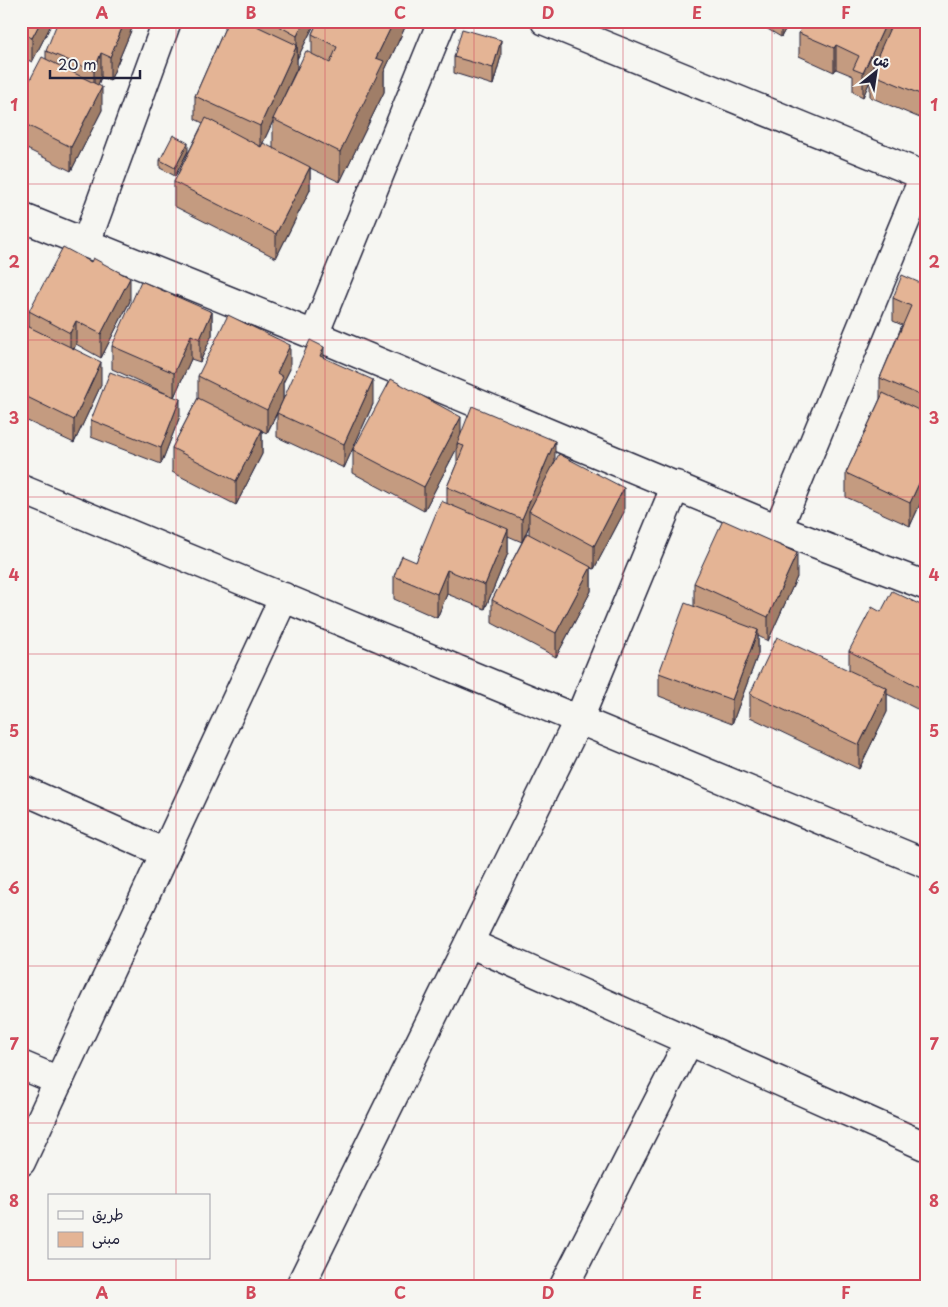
<svg xmlns="http://www.w3.org/2000/svg" width="948" height="1307" font-family="'Playpen Sans','Playpen Sans Arabic',sans-serif">
	<style>
		.lines { fill: none; stroke-linecap: round; stroke-linejoin: round }
		.minor-casing { stroke: #22223b; stroke-width: 31 }
		.minor { stroke: #f6f6f2; stroke-width: 28 }
		.wall { fill: #c49b80; stroke: #22223b; fill-rule: evenodd }
		.shaded-wall { fill: #a07e68; stroke: #22223b }
		.building { fill: #e4b495; stroke: #22223b }
		.grid { fill: none; stroke: #d1495b; stroke-width: 1; stroke-opacity: 0.55 }
		.neatline { fill: none; stroke: #d1495b; stroke-width: 2 }
		.grid-label { font-size: 16px; text-anchor: middle; font-weight: bold; fill: #d1495b }
	</style>
	<rect width="100%" height="100%" fill="#f6f6f2"/>
	<filter id="ink" filterUnits="userSpaceOnUse"><feTurbulence type="fractalNoise" baseFrequency=".02" numOctaves="2"/><feDisplacementMap in="SourceGraphic" scale="10" xChannelSelector="R" yChannelSelector="G"/><feConvolveMatrix kernelMatrix="1 2 1 2 8 2 1 2 1" color-interpolation-filters="sRGB"/></filter>
	<g filter="url(#ink)">
		<g class="lines">
			<defs>
				<g id="minor">
					<path d="M545 21 927 177"/>
					<path d="M21 217 314 335 778 529 927 586"/>
					<path d="M86 243 167 21"/>
					<path d="M314 335 442 21"/>
					<path d="M21 489 927 864"/>
					<path d="M778 529 924 176"/>
					<path d="M21 789 165 853"/>
					<path d="M469 943 927 1147"/>
					<path d="M21 1065 59 1081"/>
					<path d="M21 1162 284 597"/>
					<path d="M300 1286 579 719 676 485"/>
					<path d="M564 1286 689 1041"/>
				</g>
			</defs>
			<use href="#minor" class="minor-casing"/>
			<use href="#minor" class="minor"/>
		</g>
		<g class="wall">
			<path d="M21 21H53L32 62 24 58V75L21 81Z"/>
			<path d="M135 21 110 81 101 77 98 85 102 110 71 171 21 146V97L46 59V51Z"/>
			<path d="M228 21H316L297 59V68L286 92 312 54V34L318 21H408L384 72V92L340 182 310 168V190L276 258 174 206V182L203 123 195 119V96ZM273 121V148L261 147Z"/>
			<path d="M690 21H702L699 26Z"/>
			<path d="M732 21H752L747 30Z"/>
			<path d="M754 21H790L781 37Z"/>
			<path d="M892 21V22L893 21H927V121L870 97V81L863 97 853 92V76L836 69 834 72 799 56V33Z"/>
			<path d="M501 56 493 85 454 73V57Z"/>
			<path d="M188 151 175 176 160 168V160Z"/>
			<path d="M91 262 130 301 101 358 76 344 74 349 101 385 74 443 21 418V334L29 327V311Z"/>
			<path d="M927 267V489L910 526 846 497V473L880 399V378L902 325 893 321V298L922 284V280Z"/>
			<path d="M212 312V335L200 362 191 359 174 397 112 369V346Z"/>
			<path d="M324 358 373 404 344 468 277 437V414L267 433 262 431V454L236 505 172 472V448L198 398V376L290 369 283 383V399Z"/>
			<path d="M180 416 161 464 91 437V420Z"/>
			<path d="M461 434 555 463 624 512 594 569 591 568V591L556 657 492 623V600L522 542 508 536V553L485 609 447 594 437 618 394 599V576L416 562 447 504V487L457 463V448L424 511 353 473V450ZM529 526V534L523 540Z"/>
			<path d="M927 502V541L922 539V515Z"/>
			<path d="M797 577 768 641 758 636V654L732 724 659 696V673L694 606V583Z"/>
			<path d="M927 608 923 712 887 694V712L859 769 750 717V694L849 671V651L881 612Z"/>
		</g>
		<g class="shaded-wall">
			<path d="M41 21H53L32 62V38Z"/>
			<path d="M125 21H135L110 81V57Z"/>
			<path d="M304 21H316L297 59V36Z"/>
			<path d="M394 21H408L384 72V92L340 182V152L376 58Z"/>
			<path d="M747 21H752L747 30Z"/>
			<path d="M781 21H790L781 37Z"/>
			<path d="M887 21H892V33L870 73V81L863 97V73Z"/>
			<path d="M501 40V56L493 85V68Z"/>
			<path d="M297 45V68L273 120V119V121L260 149V126Z"/>
			<path d="M836 45V69L834 72V48Z"/>
			<path d="M24 51V75L21 81V57Z"/>
			<path d="M101 53V77L94 95V71Z"/>
			<path d="M102 87V110L71 171V147Z"/>
			<path d="M188 143V151L175 176V168Z"/>
			<path d="M310 167V190L276 258V234Z"/>
			<path d="M130 278V301L101 358V334Z"/>
			<path d="M212 312V335L200 362V339Z"/>
			<path d="M76 321V344L70 356V333Z"/>
			<path d="M191 335V359L174 397V373Z"/>
			<path d="M290 345V369L283 383V400L267 433V410L277 373Z"/>
			<path d="M324 347V371L320 356Z"/>
			<path d="M101 362V385L74 443V420Z"/>
			<path d="M373 380V404L344 468V444Z"/>
			<path d="M180 399V416L161 464V448Z"/>
			<path d="M461 417V441L457 444V448L424 511V487Z"/>
			<path d="M262 430V454L236 505V481Z"/>
			<path d="M555 441V464L529 511V526L522 542V519Z"/>
			<path d="M927 466V489L910 526V503Z"/>
			<path d="M624 488V512L594 569V546Z"/>
			<path d="M508 529V553L485 609V585Z"/>
			<path d="M797 553V577L768 641V617Z"/>
			<path d="M591 567V591L556 657V633Z"/>
			<path d="M447 570V594L437 618V594Z"/>
			<path d="M758 630V654L732 724V700Z"/>
			<path d="M927 681V704L923 712V689Z"/>
			<path d="M887 688V712L859 769V745Z"/>
		</g>
		<g class="building">
			<path d="M21 21H41L32 38 21 33Z"/>
			<path d="M58 21H125L110 57 101 53 94 71 46 51Z"/>
			<path d="M228 21H246L297 45 260 126 195 96Z"/>
			<path d="M270 21H304L297 36Z"/>
			<path d="M318 21H394L376 58 384 61 340 152 273 119 306 51 330 63 337 47 312 34Z"/>
			<path d="M805 21H887L863 73 853 69 859 56 836 45 834 48 799 33Z"/>
			<path d="M893 21H925L927 22V97L870 73Z"/>
			<path d="M462 29 501 40 493 68 454 57Z"/>
			<path d="M21 50 24 51 21 57Z"/>
			<path d="M42 57 102 87 71 147 21 122V97Z"/>
			<path d="M206 118 261 147 263 143 310 167 276 234 174 182Z"/>
			<path d="M173 135 188 143 175 168 160 160Z"/>
			<path d="M63 247 91 262 93 258 130 278 101 334 76 321 70 333 29 311Z"/>
			<path d="M927 267V282L922 280Z"/>
			<path d="M902 275 927 286V398L880 378 911 306 893 298Z"/>
			<path d="M141 281 212 312 200 339 191 335 174 373 112 346Z"/>
			<path d="M228 315 290 345 277 373 283 377 267 410 198 376Z"/>
			<path d="M25 325 101 362 74 420 21 394V334Z"/>
			<path d="M310 340 324 347 320 356 373 380 344 444 277 413Z"/>
			<path d="M110 372 180 399 161 448 91 420Z"/>
			<path d="M391 379 461 417 424 487 353 450Z"/>
			<path d="M883 393 927 414V466L910 503 846 473Z"/>
			<path d="M198 398 262 430 236 481 172 448Z"/>
			<path d="M472 406 555 441 522 519 447 487 464 446 457 444Z"/>
			<path d="M559 454 624 488 594 546 529 511Z"/>
			<path d="M441 501 508 529 485 585 447 570 437 594 394 576 402 556 416 562Z"/>
			<path d="M927 502V517L922 515Z"/>
			<path d="M723 520 797 553 768 617 694 583Z"/>
			<path d="M527 533 591 567 556 633 492 600Z"/>
			<path d="M892 591 927 608V681L923 689 849 651 872 607 881 612Z"/>
			<path d="M685 603 758 630 732 700 659 673Z"/>
			<path d="M777 637 887 688 859 745 750 694Z"/>
		</g>
	</g>
	<path class="grid" d="M176 21V1196M325 21V1286M474 21V1286M623 21V1286M772 21V1286M21 184H927M21 340H927M21 497H927M21 654H927M21 810H927M21 966H927M21 1123H927M176 1258V1286"/>
	<rect width="948" height="1307" fill="none" stroke="#f6f6f2" stroke-width="55"/>
	<rect x="48" y="1194" width="162" height="65" fill="#f6f6f2" stroke="#a1a1a9"/>
	<rect x="58" y="1211" width="25" height="8" fill="#f6f6f2" stroke="#a1a1a9"/>
	<text x="92" y="1220" font-size="15" fill="#22223b">طريق</text>
	<rect x="58" y="1232" width="25" height="15" fill="#e4b495" stroke="#a1a1a9"/>
	<text x="92" y="1244" font-size="15" fill="#22223b">مبنى</text>
	<g transform="translate(876 72) rotate(30)" stroke="#f6f6f2" stroke-width="4" paint-order="stroke">
	<path d="M0-4L9 19L0 12L-9 19Z" fill="#22223b"/>
	<text y="-8" font-size="14" font-weight="bold" text-anchor="middle" fill="#22223b">ش</text>
	</g>
	<path d="M50 70v8h90v-8" fill="none" stroke="#22223b" stroke-width="2.5"/>
	<text x="58" y="70" font-size="15" fill="#22223b" stroke="#f6f6f2" stroke-width="4" paint-order="stroke">20 m</text>
	<rect x="28" y="28" width="892" height="1252" class="neatline"/>
	<g class="grid-label">
		<text x="102" y="19">A</text>
		<text x="251" y="19">B</text>
		<text x="400" y="19">C</text>
		<text x="548" y="19">D</text>
		<text x="697" y="19">E</text>
		<text x="846" y="19">F</text>
		<text x="14" y="111">1</text>
		<text x="934" y="111">1</text>
		<text x="14" y="268">2</text>
		<text x="934" y="268">2</text>
		<text x="14" y="424">3</text>
		<text x="934" y="424">3</text>
		<text x="14" y="581">4</text>
		<text x="934" y="581">4</text>
		<text x="14" y="737">5</text>
		<text x="934" y="737">5</text>
		<text x="14" y="894">6</text>
		<text x="934" y="894">6</text>
		<text x="14" y="1050">7</text>
		<text x="934" y="1050">7</text>
		<text x="14" y="1207">8</text>
		<text x="934" y="1207">8</text>
		<text x="102" y="1299">A</text>
		<text x="251" y="1299">B</text>
		<text x="400" y="1299">C</text>
		<text x="548" y="1299">D</text>
		<text x="697" y="1299">E</text>
		<text x="846" y="1299">F</text>
	</g>
</svg>
